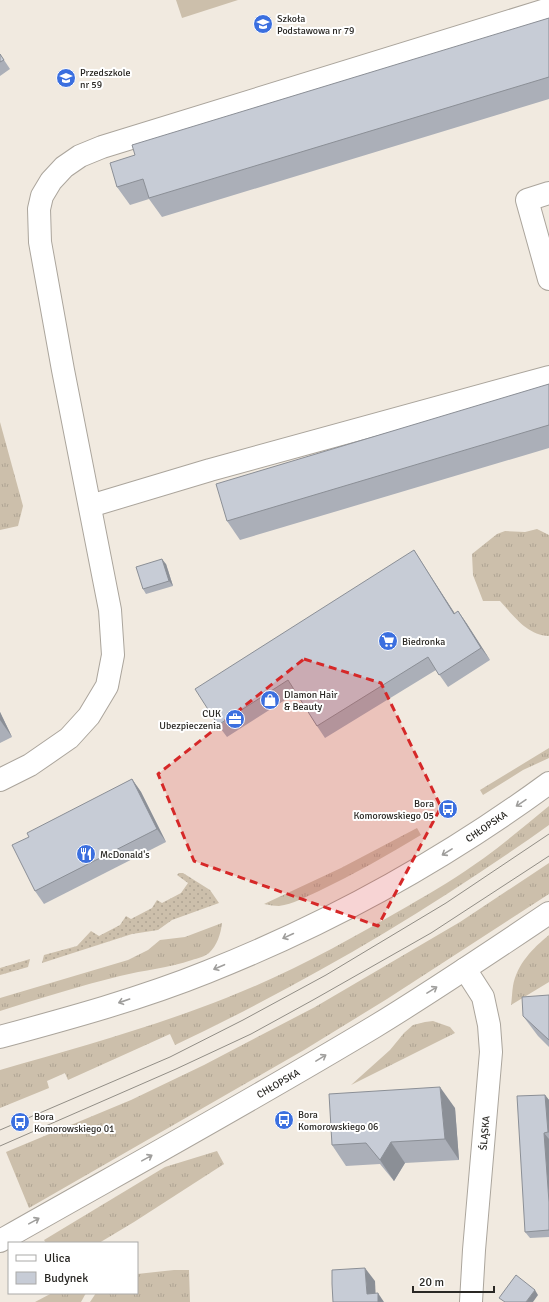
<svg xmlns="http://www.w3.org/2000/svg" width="549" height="1302" font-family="Signika,sans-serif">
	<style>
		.grass { fill: url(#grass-tufts) }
		.garden { fill: url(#garden-dots) }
		.pitch { fill: #ccbfab }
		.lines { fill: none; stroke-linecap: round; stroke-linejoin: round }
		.street-casing { stroke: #aba59c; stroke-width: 24 }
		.secondary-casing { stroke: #aba59c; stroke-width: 24 }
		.street { stroke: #fff; stroke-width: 22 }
		.secondary { stroke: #fff; stroke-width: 22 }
		.tram { stroke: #928e86; stroke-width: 1 }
		.wall { fill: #abafb8 }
		.shaded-wall { fill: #8b8f96 }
		.building { fill: #c7ccd6; stroke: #8b8f96 }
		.oneway { stroke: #9f9e9c }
		.marked { fill: #d62828; fill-opacity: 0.2; stroke: #d62828; stroke-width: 3; stroke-dasharray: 8 5; stroke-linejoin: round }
		.labels { text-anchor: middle; stroke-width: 4; stroke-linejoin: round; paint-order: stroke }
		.poi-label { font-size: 10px; fill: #2a2824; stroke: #fff; text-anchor: start }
		.street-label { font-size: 10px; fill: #2a2824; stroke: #fff }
	</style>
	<defs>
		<pattern id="grass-tufts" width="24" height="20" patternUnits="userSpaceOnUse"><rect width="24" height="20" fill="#ccbfab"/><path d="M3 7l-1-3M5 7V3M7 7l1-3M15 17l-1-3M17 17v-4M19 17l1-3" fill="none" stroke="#afa493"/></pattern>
		<pattern id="garden-dots" width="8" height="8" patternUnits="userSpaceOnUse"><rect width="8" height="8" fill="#ccbfab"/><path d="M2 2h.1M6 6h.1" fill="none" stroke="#afa493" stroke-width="1.8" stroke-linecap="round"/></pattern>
	</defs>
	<rect width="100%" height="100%" fill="#f1eae0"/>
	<g class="grass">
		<path d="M0 422 23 506 18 526 0 530Z"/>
		<path d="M537 529 549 535V636C527 635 514 616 500 601H483L473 575 472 554 497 534 505 531 525 532Z"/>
		<path d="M549 748V758L523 770 483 795 480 790Z"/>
		<path d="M549 806V825C431 909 306 983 175 1045L170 1034 68 1080 65 1073 47 1081 49 1088 0 1108V1070C76 1048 153 1027 226 998 290 973 349 940 408 906 434 891 459 876 484 858 506 842 527 824 549 806Z"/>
		<path d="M417 828 421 835C388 855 354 874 319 891 306 897 293 904 279 906 274 906 270 905 264 904L341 868Z"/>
		<path d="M549 863V894L387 999 304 1050 29 1208 6 1152 131 1100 204 1065 315 1007 460 922Z"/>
		<path d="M222 923C221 933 217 946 209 953 204 957 198 958 192 960 169 968 144 970 120 976 80 986 40 998 0 1011V998L128 960 148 950 160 940 185 937Z"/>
		<path d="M549 935V982L511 1005C512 998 512 992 513 986 517 964 533 948 549 935Z"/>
		<path d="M433 1021 450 1027 455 1033 351 1085 390 1050 404 1033 413 1025 425 1022Z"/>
		<path d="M217 1151 224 1164 134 1222 99 1243H46L44 1240 165 1167Z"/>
		<path d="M174 1270H189L190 1302H90L96 1293H137V1274Z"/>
		<path d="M52 1293H86L81 1302H35Z"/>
	</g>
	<g class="garden">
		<path d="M179 873H183L210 890 219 903 172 920 158 930 132 934 42 963 44 955 77 946 91 931 99 936 120 925 126 916 131 919 152 908 157 900 162 903 181 893 188 883 177 875Z"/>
		<path d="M30 959 28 967 0 975V968Z"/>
	</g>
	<path class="pitch" d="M176 0H238L182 18Z"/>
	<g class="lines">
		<defs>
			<g id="street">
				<path d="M549 193 527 200 549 279"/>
				<path d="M90 506 210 470 549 377"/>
				<path d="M0 780 30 765 69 738 89 716 107 686 113 655 110 610 63 370 40 242 39 209 42 196 51 181 64 167 80 156 102 147 549 9"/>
				<path d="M465 969 483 997 489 1025 491 1052 474 1250 471 1302"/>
			</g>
			<g id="secondary">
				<path d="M0 1037C70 1018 140 999 207 972 328 924 444 860 549 783"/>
				<path d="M0 1241C125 1170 251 1101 374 1027 433 991 491 952 549 913"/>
			</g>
		</defs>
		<use href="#street" class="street-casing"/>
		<use href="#secondary" class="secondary-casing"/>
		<use href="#street" class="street"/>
		<use href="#secondary" class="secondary"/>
		<g class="tram">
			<path d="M0 1130 170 1057 243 1020 326 975 446 903 549 834"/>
			<path d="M0 1146 176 1069 251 1034 313 1000 431 933 549 856"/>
		</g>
	</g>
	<g class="wall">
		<path d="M549 18V99L162 217 149 199 130 205 117 187 135 155Z"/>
		<path d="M0 54 10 69 0 76Z"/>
		<path d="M549 384V448L240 540 227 521Z"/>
		<path d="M414 550 455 614 458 611 467 624 490 660 448 687 436 670 325 738 317 726 296 693 227 737 218 725Z"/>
		<path d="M166 564 173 586 146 594 143 589Z"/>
		<path d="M0 712 12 737 0 743Z"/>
		<path d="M132 779 141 792 166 842 44 904 35 891 29 837Z"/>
		<path d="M549 995V1047L538 1036 523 1016Z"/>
		<path d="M545 1095 549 1100V1237L530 1238 525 1232Z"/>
		<path d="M455 1108 459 1160 405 1163 394 1181 380 1164 346 1166 332 1145Z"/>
	</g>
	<g class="shaded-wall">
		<path d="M414 550 422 563 463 626 454 614Z"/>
		<path d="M162 559 166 564 173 586 169 581Z"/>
		<path d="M458 611 467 624 490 660 481 648Z"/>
		<path d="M0 712 12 737 0 720Z"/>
		<path d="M132 779 141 792 166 842 157 829Z"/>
		<path d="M440 1087 455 1108 459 1160 445 1139Z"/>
		<path d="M545 1095 549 1100V1133L548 1132Z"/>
		<path d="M544 1133 549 1139V1202Z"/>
		<path d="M391 1142 405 1163 394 1181 380 1160Z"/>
		<path d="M365 1268 375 1281 376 1302 367 1294Z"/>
		<path d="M535 1290 538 1295 533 1302H526Z"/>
		<path d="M378 1293 384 1302H378Z"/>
	</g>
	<g class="building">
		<path d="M549 18V77L149 198 143 179 117 187 110 163 135 155 132 145Z"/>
		<path d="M0 54 4 60 0 62Z"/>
		<path d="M549 384V425L227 521 216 484Z"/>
		<path d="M414 550 454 614 458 611 481 648 439 675 428 657 317 726 288 680 218 725 195 689Z"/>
		<path d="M162 559 169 581 143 589 136 567Z"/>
		<path d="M132 779 157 829 35 891 12 845 29 837 27 833Z"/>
		<path d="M549 995V1040L523 1016 522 997Z"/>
		<path d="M440 1087 445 1139 391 1142 380 1160 366 1143 332 1145 329 1094Z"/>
		<path d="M545 1095 548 1132 544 1133 549 1202V1230L525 1232 517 1096Z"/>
		<path d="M365 1268 367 1294 378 1293V1302H333L332 1284V1270Z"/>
		<path d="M516 1275 535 1290 526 1302H505L499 1298Z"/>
	</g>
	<defs><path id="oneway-shaft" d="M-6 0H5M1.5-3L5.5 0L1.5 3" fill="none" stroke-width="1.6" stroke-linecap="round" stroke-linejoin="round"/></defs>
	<g class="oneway">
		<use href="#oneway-shaft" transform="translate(521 803) rotate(146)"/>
		<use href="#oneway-shaft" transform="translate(447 852) rotate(148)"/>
		<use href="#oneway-shaft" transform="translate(288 936) rotate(155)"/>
		<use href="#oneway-shaft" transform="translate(219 967) rotate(157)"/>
		<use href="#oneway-shaft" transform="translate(432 990) rotate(-32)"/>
		<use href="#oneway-shaft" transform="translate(124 1001) rotate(161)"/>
		<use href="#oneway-shaft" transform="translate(321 1058) rotate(-31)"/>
		<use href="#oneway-shaft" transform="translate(147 1158) rotate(-29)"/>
		<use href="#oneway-shaft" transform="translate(34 1221) rotate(-29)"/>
	</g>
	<path class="marked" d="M304 659 381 683 441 807 378 926 194 861 158 774Z"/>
	<defs>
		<symbol id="school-disc" viewBox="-11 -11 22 22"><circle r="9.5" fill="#3b6fdf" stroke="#fff"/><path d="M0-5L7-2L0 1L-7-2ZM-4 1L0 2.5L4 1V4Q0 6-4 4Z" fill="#fff"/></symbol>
		<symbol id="supermarket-disc" viewBox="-11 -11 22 22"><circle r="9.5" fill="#3b6fdf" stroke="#fff"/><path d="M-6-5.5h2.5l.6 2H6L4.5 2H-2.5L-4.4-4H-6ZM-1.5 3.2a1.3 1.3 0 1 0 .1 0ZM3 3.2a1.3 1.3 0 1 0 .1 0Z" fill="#fff"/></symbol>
		<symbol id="shop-disc" viewBox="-11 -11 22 22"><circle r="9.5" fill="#3b6fdf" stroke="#fff"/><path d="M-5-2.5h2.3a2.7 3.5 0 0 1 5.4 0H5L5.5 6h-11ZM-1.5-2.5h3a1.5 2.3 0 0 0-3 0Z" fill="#fff"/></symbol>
		<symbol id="office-disc" viewBox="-11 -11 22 22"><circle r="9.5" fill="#3b6fdf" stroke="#fff"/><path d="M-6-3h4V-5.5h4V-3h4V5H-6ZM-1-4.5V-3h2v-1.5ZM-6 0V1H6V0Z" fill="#fff"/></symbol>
		<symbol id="bus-disc" viewBox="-11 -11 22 22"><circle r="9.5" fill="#3b6fdf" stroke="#fff"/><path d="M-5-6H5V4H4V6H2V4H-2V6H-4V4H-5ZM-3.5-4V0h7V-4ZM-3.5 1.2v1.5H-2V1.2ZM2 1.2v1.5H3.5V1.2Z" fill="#fff"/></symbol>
		<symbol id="restaurant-disc" viewBox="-11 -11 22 22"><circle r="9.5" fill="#3b6fdf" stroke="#fff"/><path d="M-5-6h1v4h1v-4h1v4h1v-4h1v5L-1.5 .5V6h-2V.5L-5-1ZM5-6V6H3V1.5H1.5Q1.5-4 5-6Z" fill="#fff"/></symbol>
	</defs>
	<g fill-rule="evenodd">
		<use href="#school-disc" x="252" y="13" width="22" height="22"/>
		<use href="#school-disc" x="55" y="67" width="22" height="22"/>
		<use href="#supermarket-disc" x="377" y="630" width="22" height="22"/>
		<use href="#shop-disc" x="259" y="689" width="22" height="22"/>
		<use href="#office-disc" x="224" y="708" width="22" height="22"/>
		<use href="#bus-disc" x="437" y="798" width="22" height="22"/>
		<use href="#restaurant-disc" x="75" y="843" width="22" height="22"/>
		<use href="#bus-disc" x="273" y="1109" width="22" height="22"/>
		<use href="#bus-disc" x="9" y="1111" width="22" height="22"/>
	</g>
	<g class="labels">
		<g class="poi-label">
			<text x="277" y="22">Szkoła<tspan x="277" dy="12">Podstawowa nr 79</tspan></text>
			<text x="80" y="76">Przedszkole<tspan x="80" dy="12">nr 59</tspan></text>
			<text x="402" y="645">Biedronka</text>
			<text x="284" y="698">DIamon Hair<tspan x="284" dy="12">&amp; Beauty</tspan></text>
			<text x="221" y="717" text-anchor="end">CUK<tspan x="221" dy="12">Ubezpieczenia</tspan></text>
			<text x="434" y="807" text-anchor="end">Bora<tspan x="434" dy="12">Komorowskiego 05</tspan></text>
			<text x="100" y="858">McDonald's</text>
			<text x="298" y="1118">Bora<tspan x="298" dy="12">Komorowskiego 06</tspan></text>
			<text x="34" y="1120">Bora<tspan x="34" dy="12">Komorowskiego 01</tspan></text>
		</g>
		<g class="street-label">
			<text transform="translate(486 826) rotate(-34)" y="4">CHŁOPSKA</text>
			<text transform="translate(278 1083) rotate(-30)" y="4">CHŁOPSKA</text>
			<text transform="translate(484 1133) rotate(-85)" y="4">ŚLĄSKA</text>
		</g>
	</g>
	<rect x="8" y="1242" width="130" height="52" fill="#ffffff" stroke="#aaa9a7"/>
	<rect x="16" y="1255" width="20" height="6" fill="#ffffff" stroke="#aaa9a7"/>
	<text x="44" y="1262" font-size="12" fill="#2a2824">Ulica</text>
	<rect x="16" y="1272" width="20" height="12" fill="#c7ccd6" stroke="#aaa9a7"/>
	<text x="44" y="1282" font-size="12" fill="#2a2824">Budynek</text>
	<path d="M413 1286v6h81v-6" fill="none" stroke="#2a2824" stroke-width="2"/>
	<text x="419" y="1286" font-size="12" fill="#2a2824" stroke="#ffffff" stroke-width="3" paint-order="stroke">20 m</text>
</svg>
